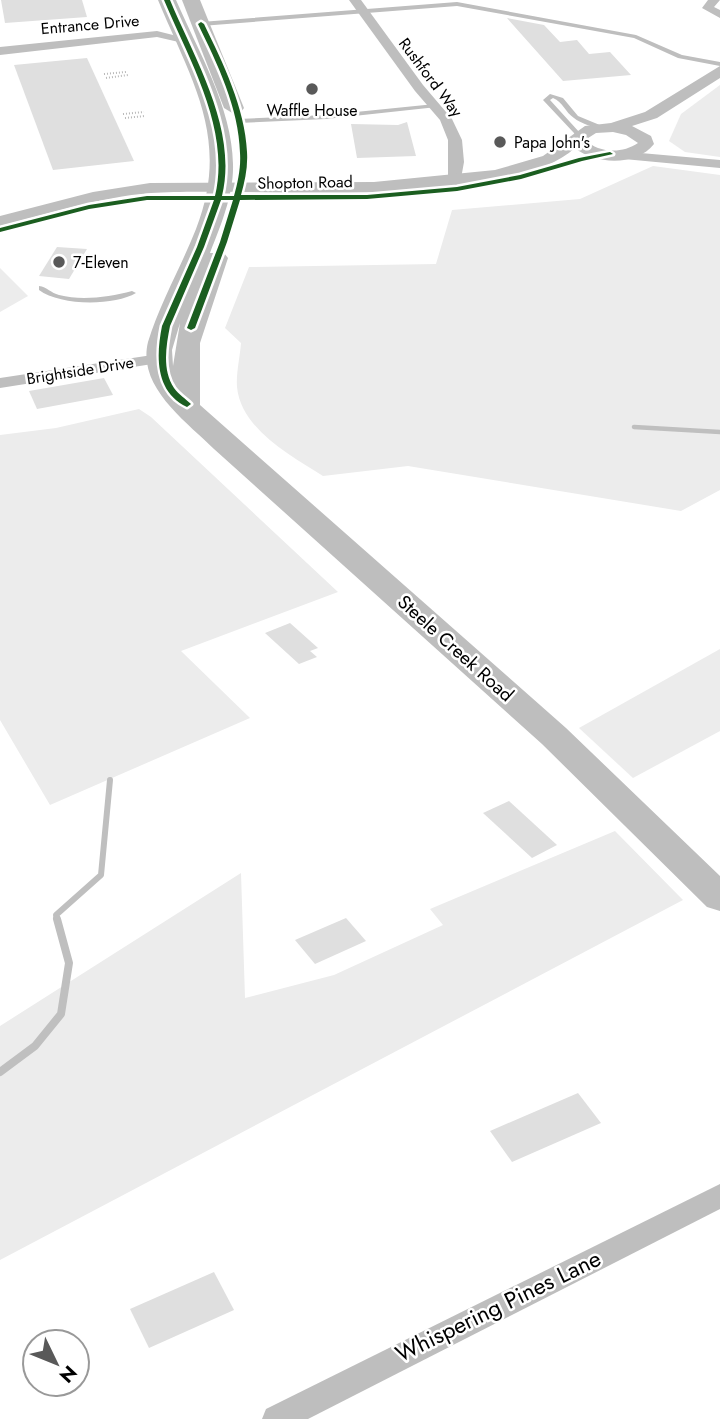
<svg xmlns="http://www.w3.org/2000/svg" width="720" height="1419" font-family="Jost,sans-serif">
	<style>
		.green { fill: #ececec }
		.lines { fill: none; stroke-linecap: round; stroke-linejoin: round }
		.stream-far2 { stroke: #bfbfbf; stroke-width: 4.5 }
		.stream-far1 { stroke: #bfbfbf; stroke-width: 6 }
		.stream { stroke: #bfbfbf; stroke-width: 8 }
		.building { fill: #dfdfdf }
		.path { stroke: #b9b9b9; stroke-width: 2; stroke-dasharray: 1 2; stroke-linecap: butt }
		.service { fill: #bebebe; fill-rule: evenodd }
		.minor { fill: #bebebe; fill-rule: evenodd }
		.tertiary { fill: #bebebe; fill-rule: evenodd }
		.primary { fill: #bebebe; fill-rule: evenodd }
		.cycleway-casing { stroke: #fff; stroke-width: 5 }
		.cycleway { fill: #1b5e20; fill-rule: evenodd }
		.poi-dot { fill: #595959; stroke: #fff; stroke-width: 2.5 }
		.labels { text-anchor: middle; stroke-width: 5; stroke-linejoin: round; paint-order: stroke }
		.far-street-label { font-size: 16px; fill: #000; stroke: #fff }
		.far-poi-label { font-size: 16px; fill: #000; stroke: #fff; text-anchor: start }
		.street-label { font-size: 19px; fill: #000; stroke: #fff }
		.near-street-label { font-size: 23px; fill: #000; stroke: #fff }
	</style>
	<rect width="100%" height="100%" fill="#fff"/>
	<g class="green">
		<path d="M720 85V157L685 152 669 141 681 114Z"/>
		<path d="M653 166 720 175V490L681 511 408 466 323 476C291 456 241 429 237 387 236 373 240 357 241 343L225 328 249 267 436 264 452 210 580 199Z"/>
		<path d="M0 268 28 296 0 312Z"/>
		<path d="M139 409 151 417 338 592 181 651 250 718 50 805 0 720V435L56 428Z"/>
		<path d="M720 649V731L633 778 579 728Z"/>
		<path d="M615 831 683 900 0 1260V1026L241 873 245 998 334 975 443 925 430 909Z"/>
	</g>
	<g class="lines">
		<path class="stream-far2" d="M634 427 720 432"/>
		<path class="stream-far1" d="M57 920 56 915 101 875 110 780"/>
		<path class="stream" d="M0 1072 35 1046 61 1014 69 963 57 919"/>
	</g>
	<g class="building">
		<path d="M1 0H82L87 17 5 23Z"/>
		<path d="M507 18 544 25 560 42 577 40 589 54 610 52 631 75 563 81Z"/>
		<path d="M87 58 134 161 53 170 14 65Z"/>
		<path d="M407 122 416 156 357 158 351 124 398 125Z"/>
		<path d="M57 247 87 249 69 279 39 276Z"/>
		<path d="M104 378 113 395 37 409 29 391Z"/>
		<path d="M290 623 318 648 310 651 317 657 299 664 265 633Z"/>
		<path d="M509 801 557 845 532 858 483 813Z"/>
		<path d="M346 918 366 941 315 964 295 940Z"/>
		<path d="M578 1093 601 1123 512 1162 490 1131Z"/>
		<path d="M214 1272 234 1310 149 1348 130 1309Z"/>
	</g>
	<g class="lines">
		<g class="path">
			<path d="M104 74 126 72"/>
			<path d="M106 78 128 75"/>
			<path d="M123 114 144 112"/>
			<path d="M125 118 145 116"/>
		</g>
		<g class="service">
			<path d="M457 2 636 35 682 55 720 62V66L678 58 634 38 457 6 201 26 198 24 201 22Z"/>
			<path d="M550 94 563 98 578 116 607 128C600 130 581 124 574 118 565 112 563 102 553 98L550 100 580 133V139H576L574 133 543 100Z"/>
			<path d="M435 104 438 106 437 107 326 119 238 123 235 121 238 119 326 115Z"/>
			<path d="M39 286C47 287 51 293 59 295 82 301 109 297 132 291L136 293C114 306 60 306 39 290Z"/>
		</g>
		<g class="minor">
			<path d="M349 0H361L423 85 452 119 462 140 464 162 460 184 448 181V140L440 120 415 91Z"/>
			<path d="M708 0H720L714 7 720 10V18L702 8Z"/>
			<path d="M157 31 189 39 183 43 157 37 0 55V47Z"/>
			<path d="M618 151 720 160V168L613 158 611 155Z"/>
			<path d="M159 354 167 359 165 362 0 388V378Z"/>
			<path d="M720 1184V1209L308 1419H262L266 1409Z"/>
		</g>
		<path class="tertiary" d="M720 66V78L657 118 632 126 651 136 654 144C637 166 596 165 575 148 502 213 251 186 151 193 99 197 50 214 0 226V216L93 192 150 183 374 182 495 170 543 156 585 126 611 123 645 112ZM613 132 626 135 638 143C622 154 599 153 585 140L596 133Z"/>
		<g class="primary">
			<path d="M158 0H176C198 51 232 107 233 164 234 194 221 225 210 253H224L228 258 200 343V405L566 728 720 876V911L707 907 542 744 214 449C186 421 137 387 148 342 160 303 181 267 196 229 231 139 192 82 158 0ZM180 323 173 366 172 350Z"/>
			<path d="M182 0H200L244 108 241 112 234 114 224 108Z"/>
		</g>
		<defs>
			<path id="cycleway" d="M164 0H170C195 60 238 129 222 196H234C238 182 241 167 240 153 239 108 217 63 198 24L201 22 204 24C223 63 245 108 247 152 248 167 245 181 241 195H367L457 187 520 175 579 158 610 152 613 154 582 161 521 179 457 191 367 199 240 200 227 242 195 328 191 330 187 328 220 242 233 200H221L204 247 170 326C166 346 162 370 174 388 179 395 186 399 191 404L187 407C155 392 156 356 162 326L197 247 214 200H147L89 209 0 232V228L89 205 147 196H215C231 129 189 60 164 0Z"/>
		</defs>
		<use href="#cycleway" class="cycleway-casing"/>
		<use href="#cycleway" class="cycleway"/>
	</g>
	<g class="poi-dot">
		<circle cx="312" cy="89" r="7"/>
		<circle cx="500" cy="142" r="7"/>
		<circle cx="59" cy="262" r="7"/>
	</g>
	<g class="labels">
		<g class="far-street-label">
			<text transform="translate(90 24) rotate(-5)" y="6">Entrance Drive</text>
			<text transform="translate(431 77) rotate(53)" y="6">Rushford Way</text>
			<text transform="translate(305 182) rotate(-1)" y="6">Shopton Road</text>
			<text transform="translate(80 370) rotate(-9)" y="6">Brightside Drive</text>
		</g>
		<g class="far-poi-label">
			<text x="312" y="116" text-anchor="middle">Waffle House</text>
			<text x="514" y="148">Papa John's</text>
			<text x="73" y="268">7-Eleven</text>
		</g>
		<g class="street-label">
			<text transform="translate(456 648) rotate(42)" y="7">Steele Creek Road</text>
		</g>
		<g class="near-street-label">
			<text transform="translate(498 1306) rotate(-26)" y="8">Whispering Pines Lane</text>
		</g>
	</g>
	<g transform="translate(56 1363) rotate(133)"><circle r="33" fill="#ffffff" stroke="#999999" stroke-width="2"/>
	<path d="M0-5L12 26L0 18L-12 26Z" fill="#595959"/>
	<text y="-10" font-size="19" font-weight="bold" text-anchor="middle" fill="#000000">N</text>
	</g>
</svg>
